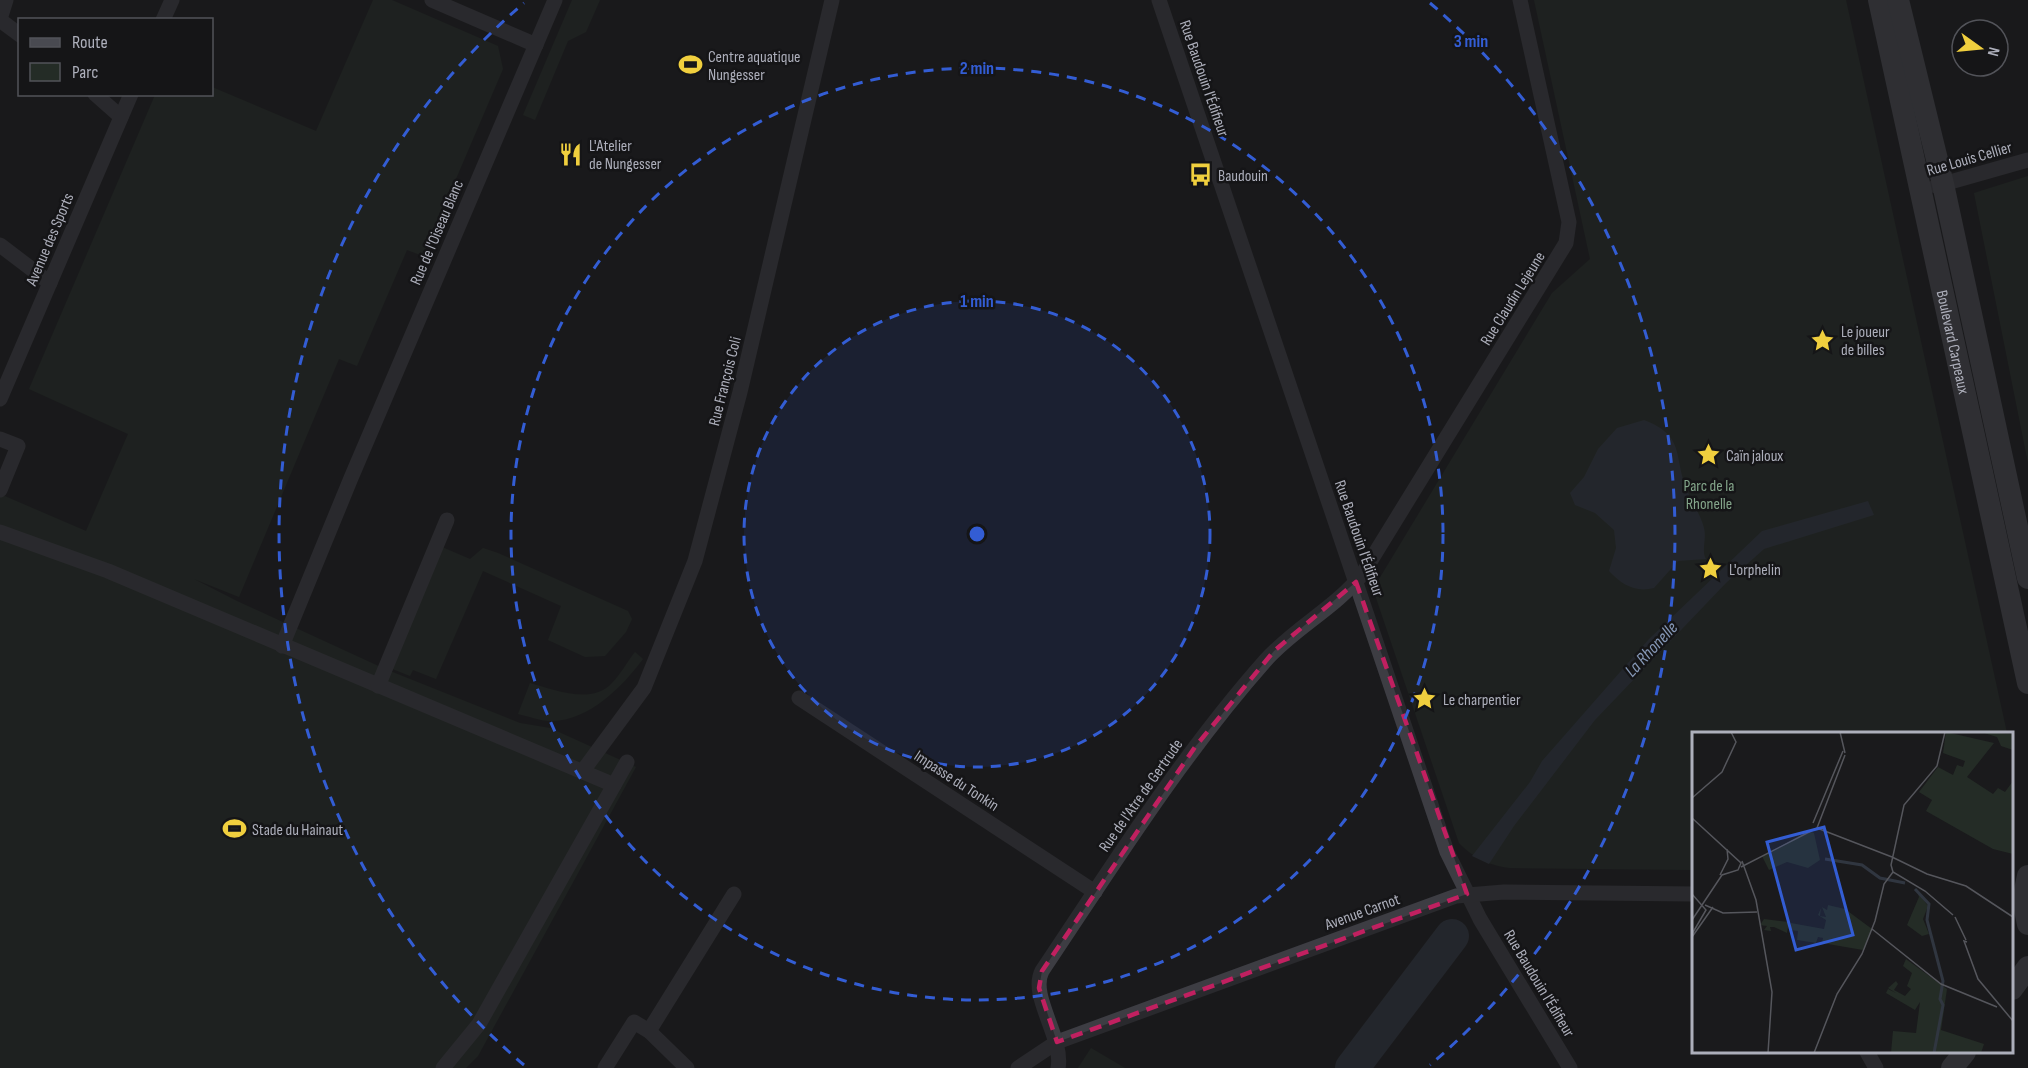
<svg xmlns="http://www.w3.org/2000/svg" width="2028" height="1068" font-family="'Sofia Sans Condensed',sans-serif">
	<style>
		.green { fill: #242c26 }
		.water { fill: #303640 }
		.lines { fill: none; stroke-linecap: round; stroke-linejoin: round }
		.river { stroke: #303640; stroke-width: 34 }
		.street { stroke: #3d3d43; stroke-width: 15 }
		.secondary { stroke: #494a51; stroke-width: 22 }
		.marked { fill: none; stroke: #c12060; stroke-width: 4.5; stroke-dasharray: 12 8; stroke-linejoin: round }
		.ring { fill: none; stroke: #335dd4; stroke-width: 3; stroke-dasharray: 10 8 }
		.labels { text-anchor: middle; stroke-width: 5; stroke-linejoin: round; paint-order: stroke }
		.poi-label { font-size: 16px; fill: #adafbb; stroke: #151517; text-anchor: start }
		.street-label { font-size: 16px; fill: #adafbb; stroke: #151517 }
		.park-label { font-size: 16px; fill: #84a68b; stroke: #151517 }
		.water-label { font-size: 18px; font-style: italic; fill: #8597b5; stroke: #151517 }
		.inset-river { fill: none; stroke: #303640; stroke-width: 3 }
		.inset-road { fill: none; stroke: #55565c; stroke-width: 1.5 }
		.view { fill: #335dd4; fill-opacity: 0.15; stroke: #335dd4; stroke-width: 3 }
		.inset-edge { fill: none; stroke: #adafbb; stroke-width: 3 }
		.centre { fill: #335dd4; stroke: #151517; stroke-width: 3 }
		.ring-label { font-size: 18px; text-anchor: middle; font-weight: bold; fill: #335dd4; stroke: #151517; stroke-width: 5; stroke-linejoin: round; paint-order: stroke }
	</style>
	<rect width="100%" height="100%" fill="#1a1a1c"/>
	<g class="green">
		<path d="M373 0H392L498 46 503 69 423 256 407 250 357 366 339 359 239 597 194 579 237 601 385 669 520 723 550 728 636 767 478 1056 466 1068H0V494L86 531 128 434 29 389 155 95 212 94V87L316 131Z"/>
		<path d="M572 0H600L586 32 568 41 535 120 523 115Z"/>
		<path d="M1534 0H1846L2007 733 1694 734 1693 870 1510 868C1488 865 1475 859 1459 843L1373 589 1552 293 1590 259Z"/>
		<path d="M2028 176V463L1974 193Z"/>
		<path d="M442 547 470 559 483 548 498 553 628 611 632 619 626 632 605 656 585 657 548 640 561 606 483 571 436 679 413 670 410 676 390 668Z"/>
		<path d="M635 652 643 659C623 686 588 722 550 721 540 721 528 716 518 714L530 683C554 690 592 705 612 683 621 674 627 662 635 652Z"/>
		<path d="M1091 1048 1125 1068H1078Z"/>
	</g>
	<g class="water">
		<path d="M1644 420C1686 436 1673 456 1687 490 1692 503 1701 515 1704 528 1707 538 1701 551 1706 559L1678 561 1654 588C1635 593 1621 584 1609 571L1616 548 1614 530 1595 513 1575 505 1570 493 1584 477 1598 449 1617 428Z"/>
		<path d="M1868 501 1874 515 1764 549 1726 583 1595 720 1514 826 1489 864 1472 856 1530 782 1542 761 1649 639 1762 531Z"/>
	</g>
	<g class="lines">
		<path class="river" d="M1352 1068 1452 936"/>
		<g class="street">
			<path d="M432 0 536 45"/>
			<path d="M1159 0 1447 852 1480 919 1570 1068"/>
			<path d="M0 19 6 0"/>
			<path d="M0 20 20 35"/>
			<path d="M163 20 172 0"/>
			<path d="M95 94 121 117"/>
			<path d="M1936 186 2028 160"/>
			<path d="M0 245 50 283"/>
			<path d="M0 399 131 94"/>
			<path d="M0 439 18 446 0 490"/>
			<path d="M0 532 108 571 614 785"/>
			<path d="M282 646 351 478 555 0"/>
			<path d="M378 686 447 520"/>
			<path d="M799 698 1095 892"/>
			<path d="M582 772 644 688 695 561 740 392 832 0"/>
			<path d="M649 1031 687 1068"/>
			<path d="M1867 1052 1876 1068"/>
			<path d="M443 1068 479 1024 627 762"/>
			<path d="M605 1068 634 1022 649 1031 734 894"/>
			<path d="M1018 1068 1057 1042 1456 896 1504 892 1694 894"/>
			<path d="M1058 1068C1064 1038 1029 996 1042 971 1113 865 1181 756 1265 661 1294 628 1336 608 1363 573L1566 243 1569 222 1520 0"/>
		</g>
		<g class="secondary">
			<path id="s1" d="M1879 0 2028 683"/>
			<path d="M1898 0 1943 184 2028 578"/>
			<path d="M2028 876 2023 900 2028 924"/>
			<path d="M2012 989 2028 967"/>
			<path d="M1952 1068 1965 1052"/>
		</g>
	</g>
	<path d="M0 0H2028V1068H0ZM1356 582 1467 894 1057 1042 1039 988 1042 971 1195 747 1274 651Z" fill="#1a1a1c" fill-opacity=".55" fill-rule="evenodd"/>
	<path class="marked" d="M1356 582 1467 894 1057 1042 1039 988 1042 971 1195 747 1274 651Z"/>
	<circle cx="977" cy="534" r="233" fill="#335dd4" fill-opacity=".12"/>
	<g class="ring">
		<circle cx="977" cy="534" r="233"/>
		<circle cx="977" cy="534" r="466"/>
		<path d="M524 1065A698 698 0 0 1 524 3M1430 3A698 698 0 0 1 1430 1065"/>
	</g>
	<defs>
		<symbol id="stadium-bare" viewBox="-9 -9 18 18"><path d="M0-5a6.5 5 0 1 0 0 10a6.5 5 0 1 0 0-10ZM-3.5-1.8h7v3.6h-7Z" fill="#f0cf3e" stroke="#151517" stroke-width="2.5" paint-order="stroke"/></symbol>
		<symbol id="restaurant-bare" viewBox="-9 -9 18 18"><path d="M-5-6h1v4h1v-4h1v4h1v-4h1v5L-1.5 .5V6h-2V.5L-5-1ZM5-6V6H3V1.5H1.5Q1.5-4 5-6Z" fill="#f0cf3e" stroke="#151517" stroke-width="2.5" paint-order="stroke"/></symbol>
		<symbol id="bus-bare" viewBox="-9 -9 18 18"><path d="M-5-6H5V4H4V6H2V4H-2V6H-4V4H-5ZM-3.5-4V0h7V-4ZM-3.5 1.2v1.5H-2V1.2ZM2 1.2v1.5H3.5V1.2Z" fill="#f0cf3e" stroke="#151517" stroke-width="2.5" paint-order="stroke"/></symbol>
		<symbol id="sight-bare" viewBox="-9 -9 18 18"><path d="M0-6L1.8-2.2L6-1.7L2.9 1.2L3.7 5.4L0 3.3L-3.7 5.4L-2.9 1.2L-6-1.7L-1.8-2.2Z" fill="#f0cf3e" stroke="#151517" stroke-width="2.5" paint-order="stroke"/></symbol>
	</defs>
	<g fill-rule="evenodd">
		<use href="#stadium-bare" x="674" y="48" width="33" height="33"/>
		<use href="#restaurant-bare" x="554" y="138" width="33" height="33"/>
		<use href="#bus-bare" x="1184" y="158" width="33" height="33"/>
		<use href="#sight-bare" x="1806" y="324" width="33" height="33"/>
		<use href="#sight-bare" x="1692" y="438" width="33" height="33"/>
		<use href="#sight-bare" x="1694" y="552" width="33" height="33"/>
		<use href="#sight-bare" x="1408" y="682" width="33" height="33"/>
		<use href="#stadium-bare" x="218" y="812" width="33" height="33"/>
	</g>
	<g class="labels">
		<g class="poi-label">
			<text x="708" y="62">Centre aquatique<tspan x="708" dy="18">Nungesser</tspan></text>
			<text x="589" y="151">L'Atelier<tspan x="589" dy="18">de Nungesser</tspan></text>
			<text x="1218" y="181">Baudouin</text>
			<text x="1841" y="337">Le joueur<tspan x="1841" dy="18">de billes</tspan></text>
			<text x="1726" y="461">Caïn jaloux</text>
			<text x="1729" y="575">L'orphelin</text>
			<text x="1443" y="705">Le charpentier</text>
			<text x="252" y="835">Stade du Hainaut</text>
		</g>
		<g class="street-label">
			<text transform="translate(1205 78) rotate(71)" y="6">Rue Baudouin l'Édifieur</text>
			<text transform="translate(1969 158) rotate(-16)" y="6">Rue Louis Cellier</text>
			<text transform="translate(436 232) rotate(-67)" y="6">Rue de l'Oiseau Blanc</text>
			<text transform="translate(49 239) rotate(-67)" y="6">Avenue des Sports</text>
			<text transform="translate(1512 298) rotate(-58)" y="6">Rue Claudin Lejeune</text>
			<text dy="6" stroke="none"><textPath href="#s1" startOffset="350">Boulevard Carpeaux</textPath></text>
			<text transform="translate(724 381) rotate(-76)" y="6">Rue François Coli</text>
			<text transform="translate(1360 538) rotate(71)" y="6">Rue Baudouin l'Édifieur</text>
			<text transform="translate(957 780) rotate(33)" y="6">Impasse du Tonkin</text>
			<text transform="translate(1140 795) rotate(-55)" y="6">Rue de l'Atre de Gertrude</text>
			<text transform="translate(1362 911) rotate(-20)" y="6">Avenue Carnot</text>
			<text transform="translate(1540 983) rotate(59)" y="6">Rue Baudouin l'Édifieur</text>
		</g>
		<g class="park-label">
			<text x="1709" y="491">Parc de la<tspan x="1709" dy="18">Rhonelle</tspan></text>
		</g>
		<g class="water-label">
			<text transform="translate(1651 649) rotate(-47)" y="6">La Rhonelle</text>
		</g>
	</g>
	<g transform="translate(1692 732)">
		<rect width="321" height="321" fill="#1a1a1c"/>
		<path d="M254 0 302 11 275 45 301 62 306 56 313 60 321 49V122L301 117 234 79 240 68 227 60 246 35 261 43 265 33 271 35 273 29 251 21ZM289 0 321 2V18L309 14 305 5ZM117 99 122 101 128 128 116 136 95 130 77 138 70 124ZM225 159 236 174 231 187 237 202 230 204 215 193 227 165ZM136 173 153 177 180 197 171 218 130 211 131 206 126 205 124 211 105 208 106 199 98 198 99 191 132 197 134 188 126 183 129 176 128 184 134 185 130 175 135 178ZM72 187 97 190 95 201 82 195H78L79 199 72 198 75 194 68 193ZM214 227 255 257 249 298 292 312 289 321H199L201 299 224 301 228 270 223 278 194 261 196 257 204 261 196 256 204 249 206 252 202 258 213 264 219 257 215 254 220 241 211 234Z" fill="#242c26"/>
		<path class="inset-river" d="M133 127 170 133 188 146 213 151M223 157 237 172 235 188 251 249 248 267 251 273 242 321"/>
		<path class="inset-road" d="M148 0 153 21M253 0 245 34 212 73 199 133 201 140 233 159 261 183M0 66 30 40 44 10 39 0M0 86 49 131 46 138 30 143 0 188M121 91 151 19M125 96 200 125M125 96 153 23M200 125 235 142 274 154 321 185M50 129 64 168 80 260 76 321M49 135 125 96M28 143 36 127 35 117M0 162 14 178 0 202M13 173 31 181 65 180M263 185 274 208M183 189 192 152 201 140M180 197 249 252 305 275M0 205 21 175M275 210 272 209 286 247 321 289M122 321 145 262 170 222 183 189"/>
		<path class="view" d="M132 95 161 203 104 218 75 110Z"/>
		<rect width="321" height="321" class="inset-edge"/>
	</g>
	<circle cx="977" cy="534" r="9" class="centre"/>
	<g class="ring-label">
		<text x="1471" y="47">3 min</text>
		<text x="977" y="74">2 min</text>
		<text x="977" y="307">1 min</text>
	</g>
	<rect x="18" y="18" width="195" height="78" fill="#151517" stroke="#525359" stroke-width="1.5"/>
	<rect x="30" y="38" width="30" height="9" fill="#494a51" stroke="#525359" stroke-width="1.5"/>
	<text x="72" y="48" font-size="18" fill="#adafbb">Route</text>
	<rect x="30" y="63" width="30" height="18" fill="#242c26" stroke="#525359" stroke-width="1.5"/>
	<text x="72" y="78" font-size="18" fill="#adafbb">Parc</text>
	<g transform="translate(1980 48) rotate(105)"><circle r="28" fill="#151517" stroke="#525359" stroke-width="1.5"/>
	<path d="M0-4.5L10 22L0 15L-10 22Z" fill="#f0cf3e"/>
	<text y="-9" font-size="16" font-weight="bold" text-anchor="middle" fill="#adafbb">N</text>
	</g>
</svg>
